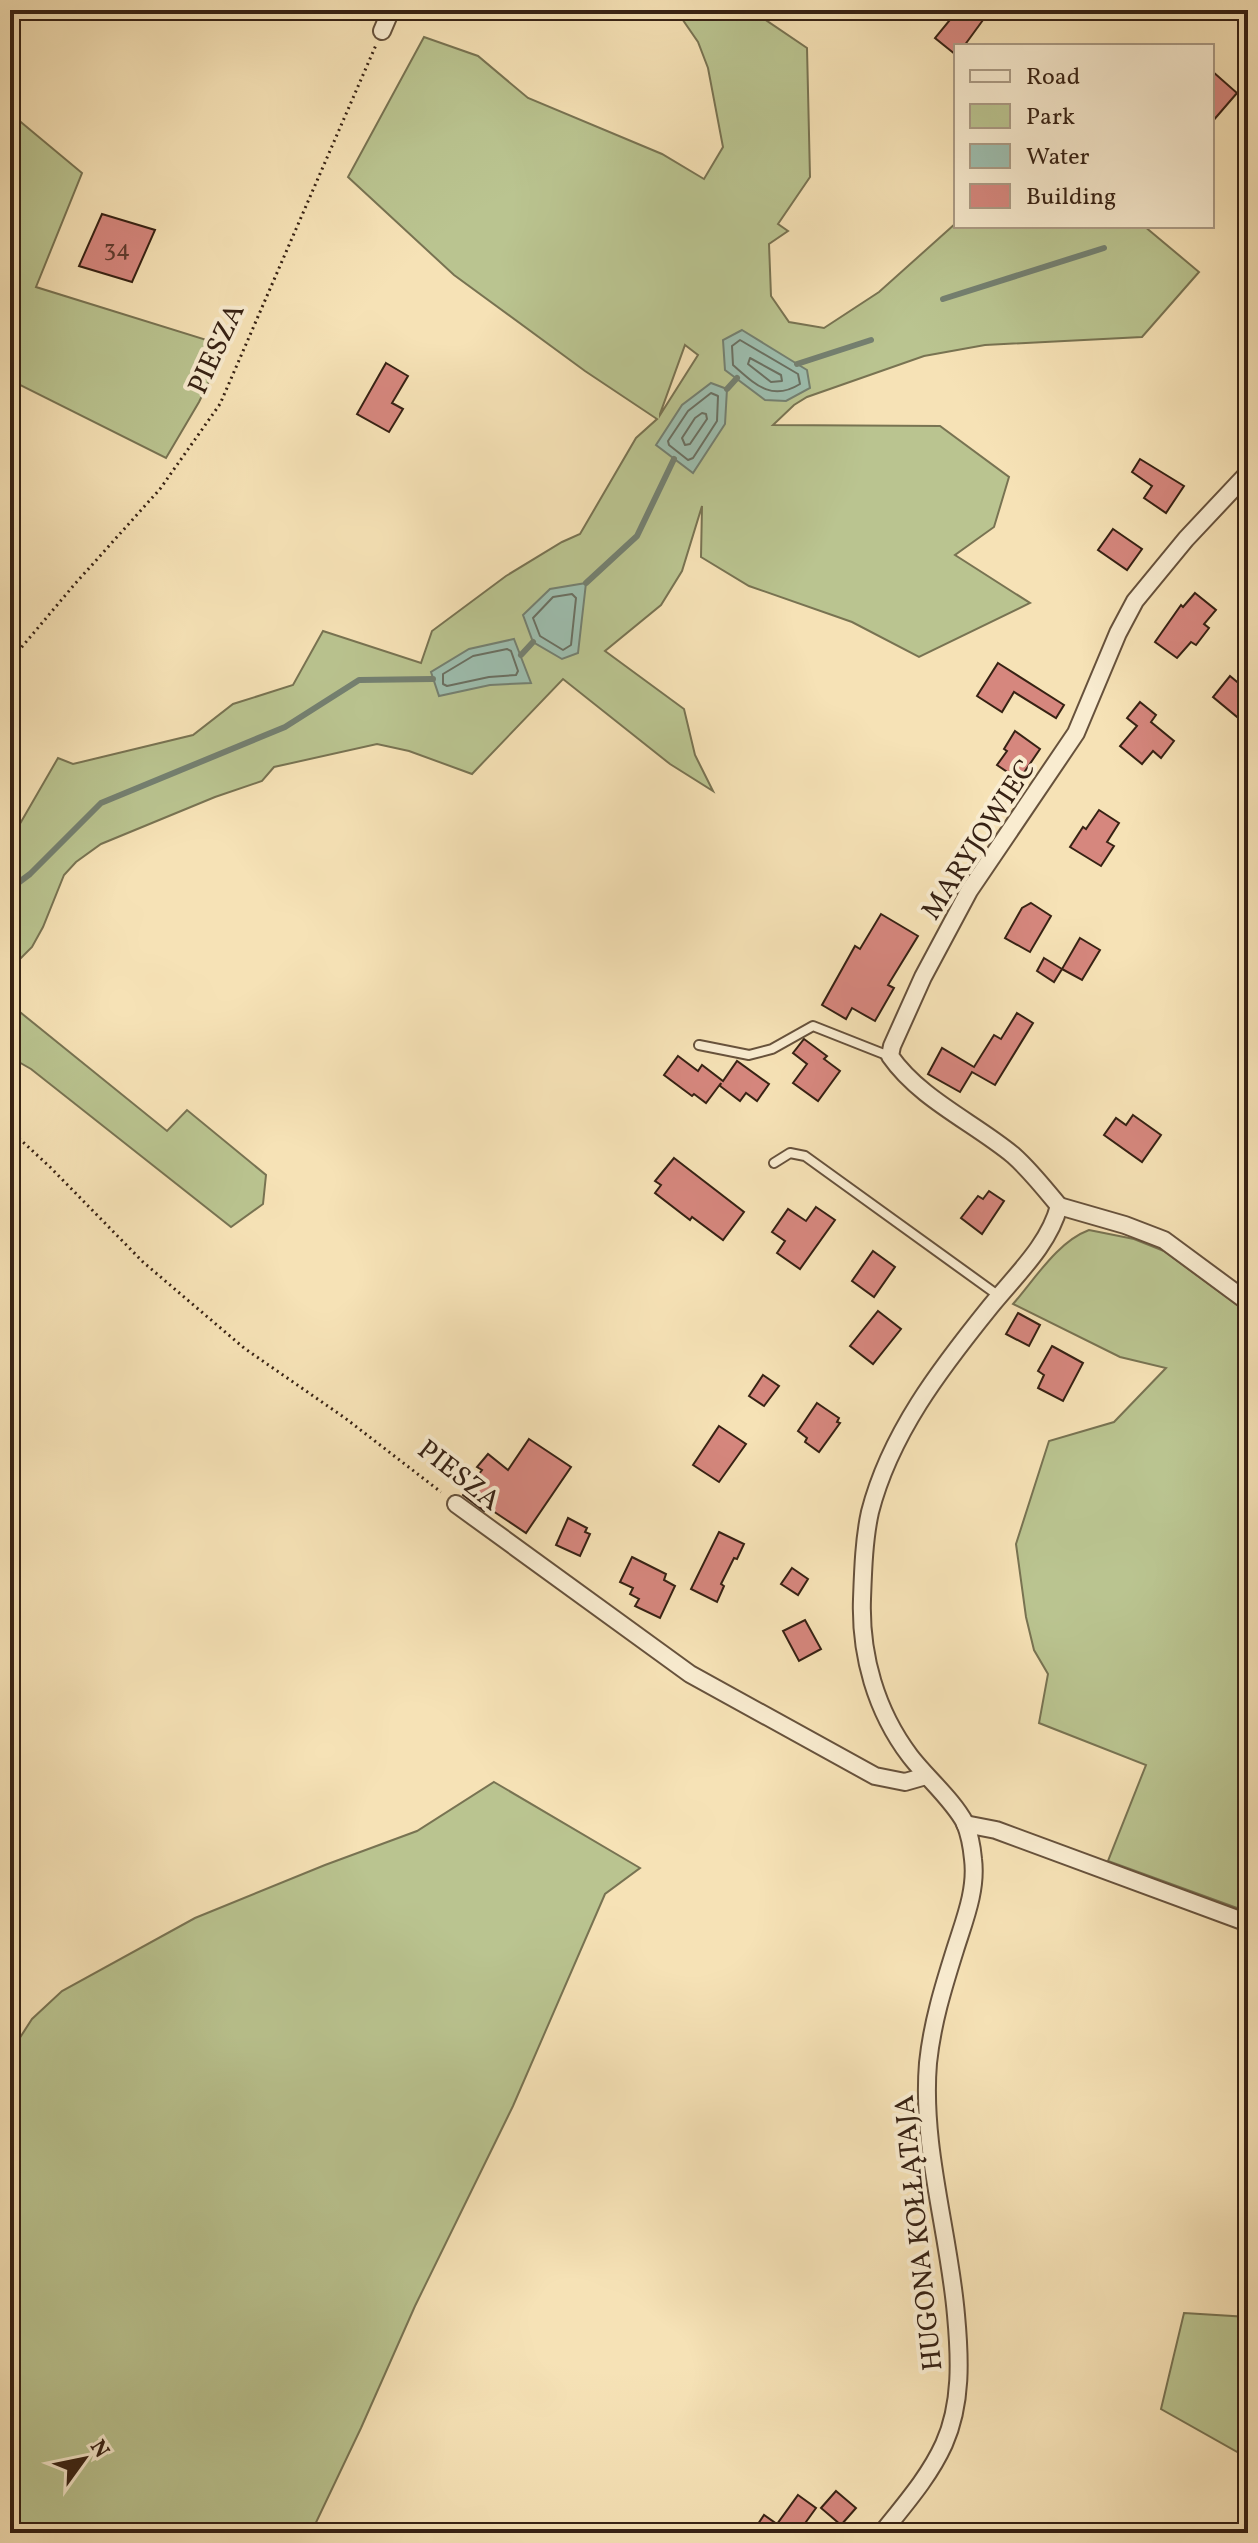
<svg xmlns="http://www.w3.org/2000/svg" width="1258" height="2543" font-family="Vollkorn,serif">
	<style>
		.green { fill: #bac490; stroke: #787352; stroke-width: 2; fill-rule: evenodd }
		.water { fill: #9dbeaf; stroke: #748071; stroke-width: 2 }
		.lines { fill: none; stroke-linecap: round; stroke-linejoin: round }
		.shore { stroke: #6a7062; stroke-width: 2 }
		.stream { stroke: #748071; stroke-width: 6 }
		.building { fill: #d6877e; stroke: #372214; stroke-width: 2 }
		.lane-casing { stroke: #67523c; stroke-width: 12 }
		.street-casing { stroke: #67523c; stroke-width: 20 }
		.path { stroke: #372214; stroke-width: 3; stroke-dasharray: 2 4; stroke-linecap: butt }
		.lane { stroke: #f9ecd0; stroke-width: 8 }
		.street { stroke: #f9ecd0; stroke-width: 16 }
		.labels { text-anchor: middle; stroke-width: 8; stroke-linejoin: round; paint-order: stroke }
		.number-label { font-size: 24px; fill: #5f3b2e }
		.street-label { font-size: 28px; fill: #372214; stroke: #f9ecd0 }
	</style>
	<rect width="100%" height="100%" fill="#f6e2b6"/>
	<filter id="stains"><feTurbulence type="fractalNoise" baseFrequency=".0025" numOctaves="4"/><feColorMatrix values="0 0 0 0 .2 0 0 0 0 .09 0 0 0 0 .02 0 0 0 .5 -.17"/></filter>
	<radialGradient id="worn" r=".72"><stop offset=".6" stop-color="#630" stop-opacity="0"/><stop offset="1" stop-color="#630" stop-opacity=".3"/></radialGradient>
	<g class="green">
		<path d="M676 10H751L807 48 810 177 778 224 788 231 769 244 771 296 789 322 824 328 879 292 956 223V226H1144L1199 272 1142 337 985 345 924 356 807 397 794 405 773 425 940 426 1009 477 994 527 955 555 1030 603 919 657 852 622 749 586 701 557 702 506 682 571 661 605 605 651 684 709 695 755 713 791 670 764 563 679 472 774 409 751 377 744 274 767 262 781 215 797 101 844 76 862 64 875 43 927 32 947 10 969V841L58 758 73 764 193 735 233 704 293 685 323 631 421 663 432 631 506 576 562 542 580 534 636 438 657 419 585 371 454 275 348 177 424 37 478 56 528 98 662 154 704 179 723 147 708 68 698 42ZM685 345 698 355 660 415V414Z"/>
		<path d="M10 113 82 173 36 287 226 346 199 402 166 458 10 380Z"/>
		<path d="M10 1004 167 1131 187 1110 266 1175 263 1204 231 1227 31 1069 10 1057Z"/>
		<path d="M1089 1230 1134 1239 1164 1251 1248 1313V1912L1108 1861 1146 1765 1039 1723 1048 1674 1034 1650 1026 1617 1016 1544 1049 1441 1114 1422 1166 1368 1120 1357 1013 1304C1035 1279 1057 1242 1089 1230Z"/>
		<path d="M494 1782 640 1868 605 1894 513 2106 415 2306 361 2428 311 2533H10V2053L32 2019 62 1991 195 1918 325 1865 417 1831Z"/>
		<path d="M1184 2313 1248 2317V2458L1161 2409Z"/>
	</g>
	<g class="water">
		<path d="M742 330 807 370 810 388 786 401 765 400 725 370 723 340Z"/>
		<path d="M711 383 727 389 725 424 693 473 656 445 682 405Z"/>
		<path d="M586 583 578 653 562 659 533 642 523 615 550 589Z"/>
		<path d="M514 639 531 683 490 685 439 696 431 672 469 649Z"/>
	</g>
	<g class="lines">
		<g class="shore">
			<path d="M740 340 798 374 800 384C771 402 755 384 733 365L732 346Z"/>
			<path d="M750 358 781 375 782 381 771 382 748 364Z"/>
			<path d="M711 393 718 396 717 421 693 458 688 460 669 445 668 441 688 411Z"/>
			<path d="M702 413 706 414 707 419 690 444 685 445 682 438 695 418Z"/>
			<path d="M572 594 576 598 571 645 563 650 540 636 533 618 553 597Z"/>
			<path d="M507 649 511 651 518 671 516 675 489 677 447 686 443 684V674L473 656Z"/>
		</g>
		<g class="stream">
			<path d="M943 299 1104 248"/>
			<path d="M797 364 871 340"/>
			<path d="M727 389 737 378"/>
			<path d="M586 583 637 536 674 459"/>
			<path d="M521 655 533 642"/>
			<path d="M10 889 30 874 101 803 285 727 359 680 433 679"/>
		</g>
	</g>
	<g class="building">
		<path d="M958 10H971L983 20 964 46H956V55L935 38Z"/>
		<path d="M1212 71 1237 93 1212 122Z"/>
		<path d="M102 214 155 230 132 282 79 266Z"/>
		<path d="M386 363 408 376 392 403 403 409 389 432 357 414Z"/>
		<path d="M1140 459 1184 486 1166 513 1144 498 1152 486 1132 472Z"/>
		<path d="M1113 529 1142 549 1127 570 1098 550Z"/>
		<path d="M1195 593 1216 610 1204 624 1209 628 1196 645 1191 642 1177 658 1155 642 1181 605 1183 607Z"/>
		<path d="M998 663 1064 705 1056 718 1014 692 1002 712 977 696Z"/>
		<path d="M1230 676 1248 691V726L1213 697Z"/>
		<path d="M1140 702 1156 715 1151 722 1174 741 1161 758 1153 751 1142 764 1120 746 1137 726 1127 718Z"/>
		<path d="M1015 731 1040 749 1019 780 997 765 1007 751 1004 749Z"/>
		<path d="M1099 810 1119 823 1107 842 1114 846 1101 866 1070 847 1083 827 1086 829Z"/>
		<path d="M1031 903 1051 916 1030 952 1005 938 1022 908Z"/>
		<path d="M881 914 918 936 888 985 894 988 875 1021 852 1008 846 1019 822 1005 855 946 860 949Z"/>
		<path d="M1080 938 1100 950 1082 980 1062 969Z"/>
		<path d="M1044 958 1062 969 1054 982 1037 971Z"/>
		<path d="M1017 1013 1033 1023 995 1085 972 1072 960 1092 928 1074 942 1048 974 1067 994 1035 1001 1039Z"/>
		<path d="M804 1039 827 1056 824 1059 840 1071 818 1101 793 1083 807 1064 793 1053Z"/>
		<path d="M678 1056 698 1071 702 1065 723 1081 737 1061 769 1084 757 1101 746 1093 740 1101 720 1086 721 1083 706 1103 694 1094 692 1096 664 1075Z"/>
		<path d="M1133 1115 1161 1135 1142 1162 1104 1135 1116 1118 1126 1125Z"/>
		<path d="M674 1158 744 1212 723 1240 692 1217 690 1220 655 1193 661 1185 655 1181Z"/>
		<path d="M989 1191 1004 1201 982 1234 961 1218 978 1196 983 1199Z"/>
		<path d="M816 1207 835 1220 800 1269 777 1253 785 1241 772 1232 788 1209 806 1221Z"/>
		<path d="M873 1251 895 1267 874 1297 852 1281Z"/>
		<path d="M878 1311 901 1329 873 1364 850 1346Z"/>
		<path d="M1018 1313 1040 1325 1029 1346 1006 1334Z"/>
		<path d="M1052 1346 1083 1363 1063 1401 1038 1388 1044 1375 1038 1371Z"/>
		<path d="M763 1375 779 1386 764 1406 749 1396Z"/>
		<path d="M817 1403 839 1418 837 1422 840 1423 819 1452 805 1442 807 1438 798 1431Z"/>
		<path d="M719 1426 746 1444 719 1482 693 1465Z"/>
		<path d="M529 1439 571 1467 526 1533 487 1507 484 1511 463 1495 482 1470 477 1467 488 1454 508 1470Z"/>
		<path d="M568 1518 587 1528 585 1532 590 1534 580 1556 556 1545Z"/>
		<path d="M719 1532 744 1544 737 1559 734 1558 721 1584 724 1586 717 1602 691 1589Z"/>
		<path d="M632 1557 666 1574 664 1580 675 1586 660 1618 635 1606 639 1599 630 1594 633 1588 620 1582Z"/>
		<path d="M792 1568 808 1579 798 1595 781 1584Z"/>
		<path d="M805 1620 821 1649 799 1661 783 1631Z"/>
		<path d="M836 2491 856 2508 841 2525 821 2508Z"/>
		<path d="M798 2495 816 2508 798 2533H752L764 2515 777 2524Z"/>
	</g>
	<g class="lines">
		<defs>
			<g id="lane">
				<path d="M699 1045 749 1055 772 1049 813 1026 889 1056"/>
				<path d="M774 1163 790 1153 805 1156 999 1296"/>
			</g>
			<g id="street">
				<path d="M382 31 391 10"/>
				<path d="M1059 1206C1045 1189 1030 1170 1013 1155 973 1122 920 1099 890 1056L892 1046 923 977 969 891 1076 733 1118 633 1135 601 1186 539 1248 473"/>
				<path d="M1059 1206 1125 1225 1164 1240 1248 1302"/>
				<path d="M456 1504 690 1674 875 1776 905 1782 926 1776"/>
				<path d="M965 1824 996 1830 1248 1923"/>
				<path d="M882 2533C905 2504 929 2477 944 2444 962 2404 960 2358 956 2315 949 2232 921 2147 928 2063 932 2024 943 1988 955 1950 964 1921 977 1890 973 1859 972 1848 969 1833 965 1823 953 1800 926 1777 910 1756 876 1711 860 1655 862 1599 863 1571 864 1539 870 1512 890 1434 940 1369 990 1307 1015 1276 1049 1245 1059 1206"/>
			</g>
		</defs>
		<use href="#lane" class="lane-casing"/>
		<use href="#street" class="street-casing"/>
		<g class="path">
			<path d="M10 661 74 585 160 489 220 404 376 45"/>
			<path d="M10 1130 51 1168 143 1262 244 1348 345 1418 441 1492"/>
		</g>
		<use href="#lane" class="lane"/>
		<use href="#street" class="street"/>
	</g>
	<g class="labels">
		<g class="number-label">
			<text x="117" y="256">34</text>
		</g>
		<g class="street-label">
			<text transform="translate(215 348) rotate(-65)" y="10">PIESZA</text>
			<text transform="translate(977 839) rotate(-57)" y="10">MARYJOWIEC</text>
			<text transform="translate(460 1474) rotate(38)" y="10">PIESZA</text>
			<text transform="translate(917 2233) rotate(-96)" y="10">HUGONA KOŁŁĄTAJA</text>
		</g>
	</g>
	<rect width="1258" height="2543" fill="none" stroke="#f6e2b6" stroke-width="40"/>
	<rect x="12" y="12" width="1234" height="2519" fill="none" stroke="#372214" stroke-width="4"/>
	<rect x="20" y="20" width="1218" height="2503" fill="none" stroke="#372214" stroke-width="2"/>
	<rect x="954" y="44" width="260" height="184" fill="#f9ecd0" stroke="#ab9b85" stroke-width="2"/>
	<rect x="970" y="70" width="40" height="12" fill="#f9ecd0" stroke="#ab9b85" stroke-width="2"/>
	<text x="1026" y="84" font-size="24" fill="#372214">Road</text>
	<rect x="970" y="104" width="40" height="24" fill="#bac490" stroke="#ab9b85" stroke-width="2"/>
	<text x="1026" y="124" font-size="24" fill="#372214">Park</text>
	<rect x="970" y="144" width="40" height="24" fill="#9dbeaf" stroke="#ab9b85" stroke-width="2"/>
	<text x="1026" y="164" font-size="24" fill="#372214">Water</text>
	<rect x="970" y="184" width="40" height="24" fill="#d6877e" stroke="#ab9b85" stroke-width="2"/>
	<text x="1026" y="204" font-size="24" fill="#372214">Building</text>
	<g transform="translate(84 2459) rotate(57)" stroke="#f9ecd0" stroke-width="6" paint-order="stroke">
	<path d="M0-6L14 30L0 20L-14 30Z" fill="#372214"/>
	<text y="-12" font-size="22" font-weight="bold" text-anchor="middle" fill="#372214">N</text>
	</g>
	<rect width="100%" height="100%" filter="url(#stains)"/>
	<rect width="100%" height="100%" fill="url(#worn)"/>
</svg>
